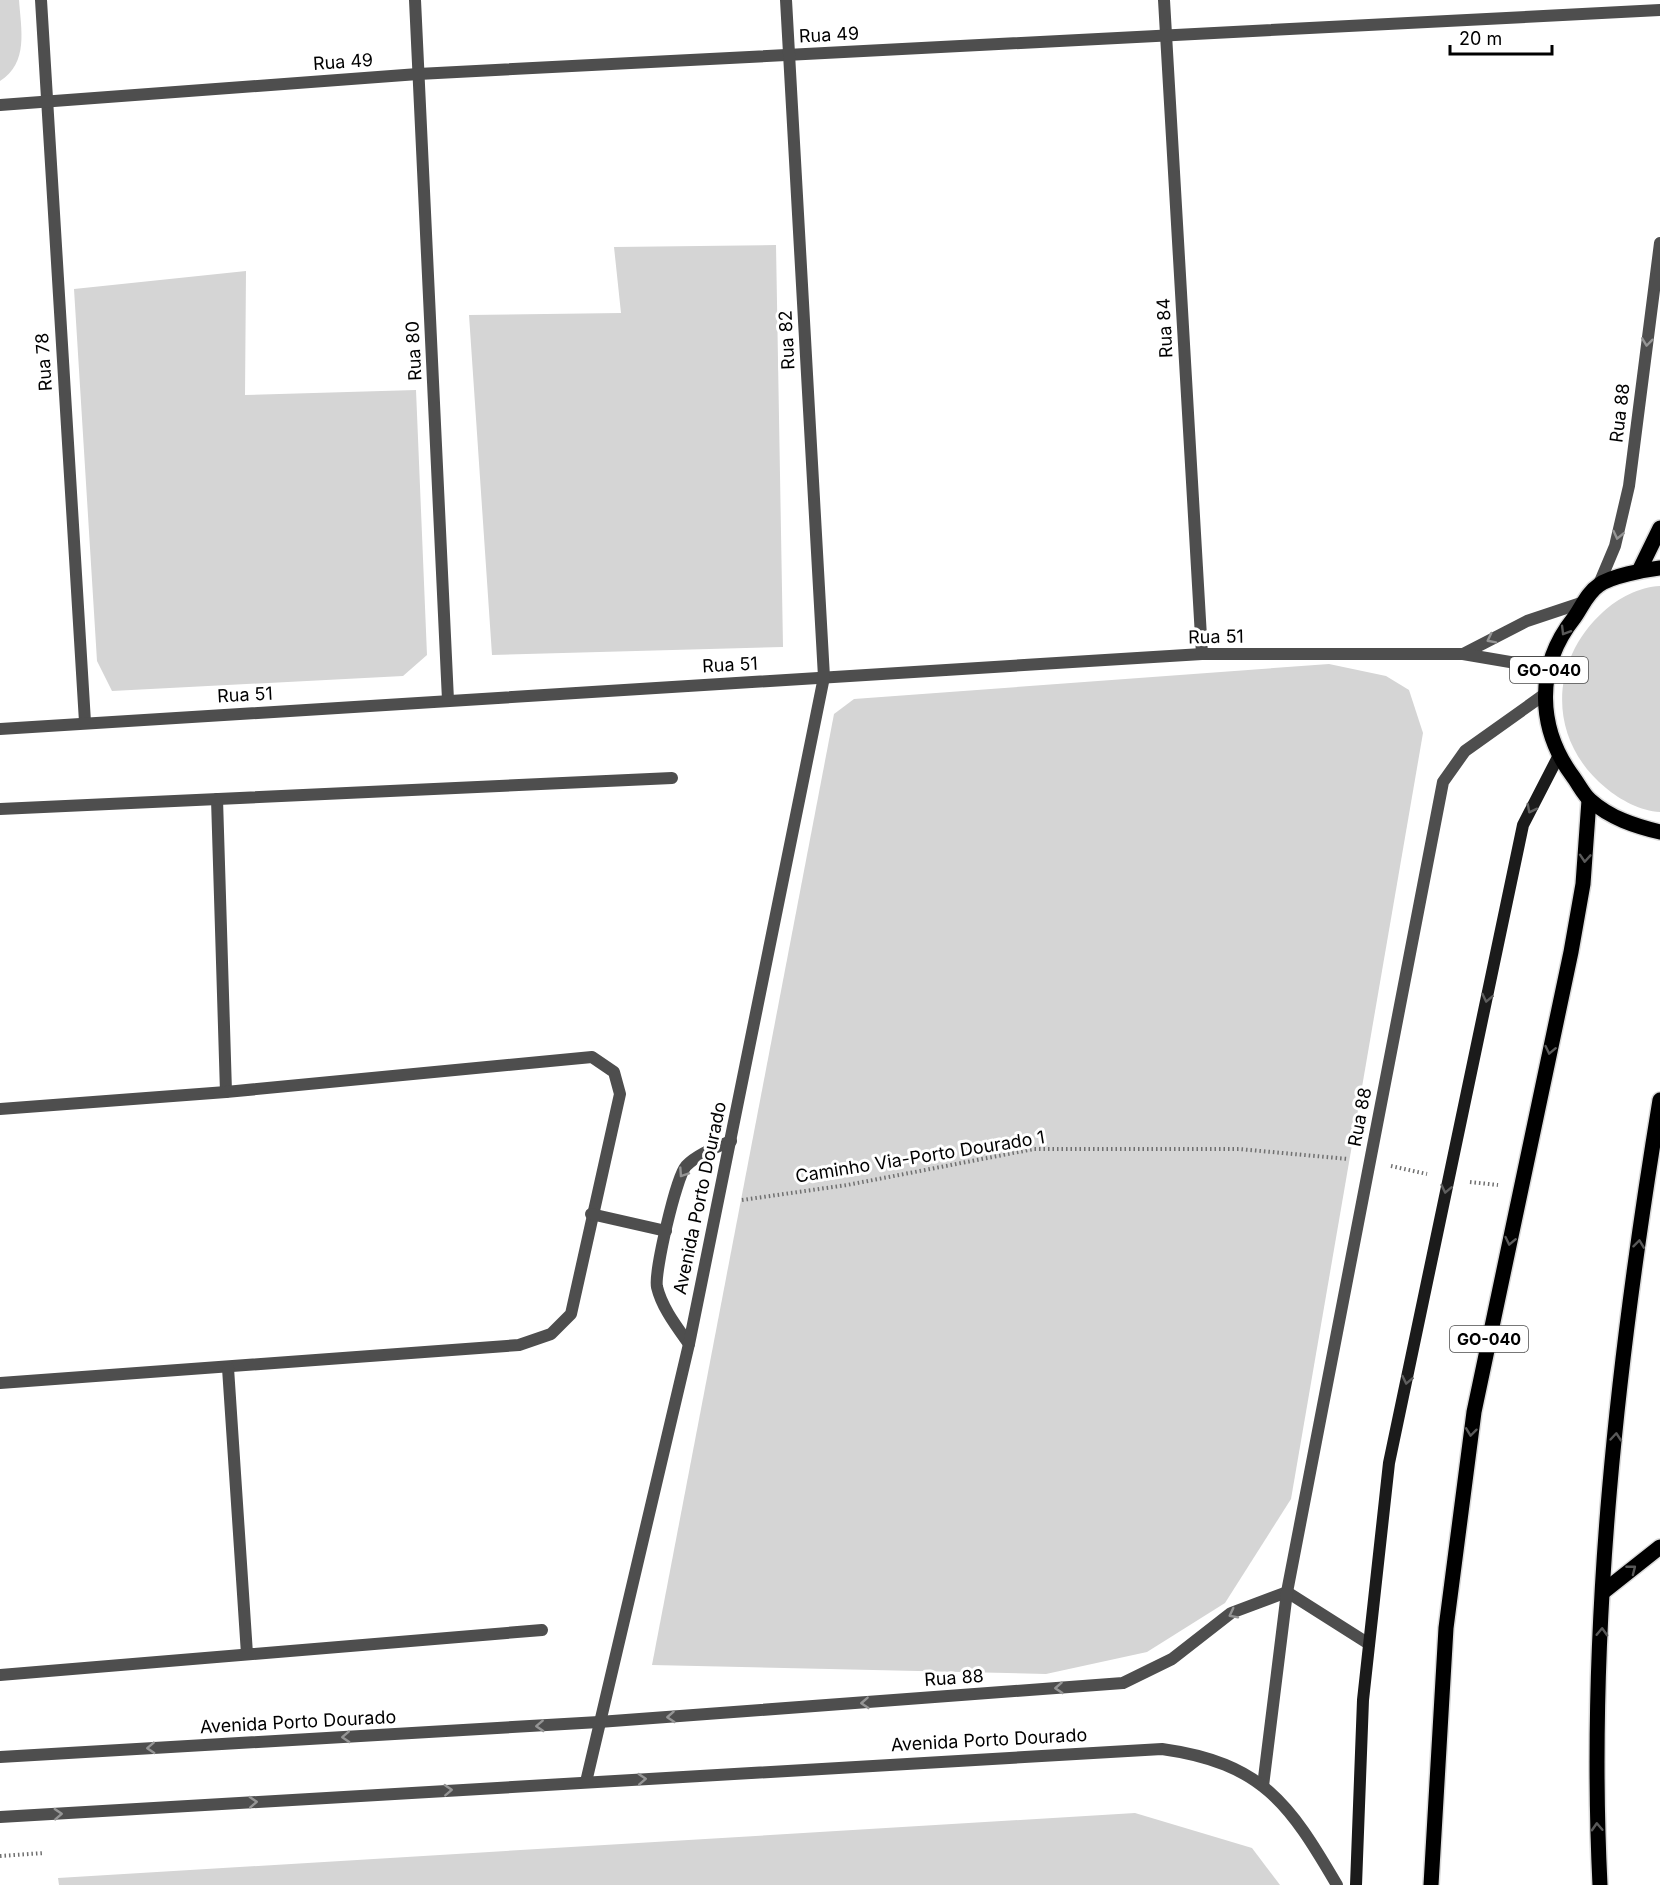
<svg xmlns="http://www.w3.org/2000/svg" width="1660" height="1885" font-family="Inter,sans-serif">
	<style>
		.grass { fill: #d5d5d5 }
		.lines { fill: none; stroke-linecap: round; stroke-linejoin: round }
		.primary-casing { stroke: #dbdbdb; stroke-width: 18 }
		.path { stroke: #707070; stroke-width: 4; stroke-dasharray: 1.5 3; stroke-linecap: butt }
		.lane { stroke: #4e4e4e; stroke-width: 12 }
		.street { stroke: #4e4e4e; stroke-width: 12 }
		.secondary { stroke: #1b1b1b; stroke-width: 12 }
		.primary { stroke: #000; stroke-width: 15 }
		.oneway { stroke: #959595 }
		.oneway2 { stroke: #595959 }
		.oneway3 { stroke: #5f5f5f }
		.labels { text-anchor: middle; stroke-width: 6; stroke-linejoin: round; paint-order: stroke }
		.shield { fill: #fff; stroke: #4c4c4c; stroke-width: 1.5 }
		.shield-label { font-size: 16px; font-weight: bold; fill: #000 }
		.street-label { font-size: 18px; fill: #000; stroke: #fff }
	</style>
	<rect width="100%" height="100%" fill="#fff"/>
	<g class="grass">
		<path d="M0 0H19C21 29 29 63 0 81Z"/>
		<path d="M776 245 783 647 492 655 469 315 621 313 614 247Z"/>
		<path d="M246 271 245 395 416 390 427 655 403 676 112 691 97 661 74 289Z"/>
		<path d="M1660 586V812C1641 811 1620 800 1606 788 1548 741 1548 662 1603 612 1618 598 1639 587 1660 586Z"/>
		<path d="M1329 664 1386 676 1409 690 1423 733 1291 1499 1225 1603 1147 1652 1046 1674 652 1665 834 714 854 699Z"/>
		<path d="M1135 1813 1252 1848 1280 1885H59L58 1878Z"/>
	</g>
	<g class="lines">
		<defs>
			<g id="primary">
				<path d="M1660 568C1644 570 1611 576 1599 585 1587 593 1582 607 1574 618 1535 667 1537 729 1574 778 1579 785 1584 795 1590 800 1610 818 1635 826 1660 832"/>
				<path d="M1639 571 1660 528"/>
				<path d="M1603 1592 1660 1547"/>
				<path d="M1431 1885 1446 1628 1474 1412 1571 952 1583 884 1589 800"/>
				<path d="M1600 1885C1587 1625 1618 1356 1660 1100"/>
			</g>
		</defs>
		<use href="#primary" class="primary-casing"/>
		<g class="path">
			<path d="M1391 1166 1427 1174"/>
			<path d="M1470 1182 1498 1185"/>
			<path d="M742 1200 847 1185 1034 1149H1239L1348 1159"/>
			<path d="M0 1856 44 1853"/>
		</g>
		<g class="lane">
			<path d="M217 799 226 1092"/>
			<path d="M0 809 672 778"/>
			<path d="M0 1109 226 1092 592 1057 614 1072 620 1094 571 1314 551 1334 519 1345 0 1383"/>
			<path d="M591 1214 666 1231"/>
			<path d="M689 1344C677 1327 662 1308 657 1287 654 1273 676 1177 686 1166 698 1154 715 1148 731 1141"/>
			<path d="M228 1368 247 1654"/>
			<path d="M0 1675 542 1630"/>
		</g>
		<g class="street">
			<path d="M41 0 85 722"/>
			<path d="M415 0 448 700"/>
			<path d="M1164 0 1202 654"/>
			<path d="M0 105 418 74 1660 10"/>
			<path d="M1599 584 1615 546 1629 486 1660 243"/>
			<path d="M1463 654 1527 621 1584 602"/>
			<path d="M0 729 1202 654H1463L1510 662H1551"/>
			<path d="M0 1757 599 1722 1123 1683 1172 1659 1231 1613 1287 1592 1369 1644"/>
			<path d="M586 1782 689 1344 824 677 786 0"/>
			<path d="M1263 1786 1287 1592 1443 782 1465 751 1545 694"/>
			<path d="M0 1817 1162 1749C1262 1763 1289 1803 1337 1885"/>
		</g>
		<path class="secondary" d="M1356 1885 1363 1700 1389 1463 1523 825 1558 757"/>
		<use href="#primary" class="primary"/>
	</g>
	<defs><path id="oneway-chevron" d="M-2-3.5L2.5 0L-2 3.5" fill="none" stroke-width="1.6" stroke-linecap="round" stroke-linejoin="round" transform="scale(1.5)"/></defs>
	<g class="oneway">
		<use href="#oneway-chevron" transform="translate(1647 342) rotate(97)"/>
		<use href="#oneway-chevron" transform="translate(1618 535) rotate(103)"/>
		<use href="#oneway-chevron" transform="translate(1491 639) rotate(153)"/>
		<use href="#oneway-chevron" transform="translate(683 1173) rotate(124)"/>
		<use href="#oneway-chevron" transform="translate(1233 1614) rotate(153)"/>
		<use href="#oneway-chevron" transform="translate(1059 1688) rotate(176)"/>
		<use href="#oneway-chevron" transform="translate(865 1703) rotate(176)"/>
		<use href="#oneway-chevron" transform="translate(671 1717) rotate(176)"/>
		<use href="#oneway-chevron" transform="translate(540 1726) rotate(177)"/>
		<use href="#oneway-chevron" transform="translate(346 1737) rotate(177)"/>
		<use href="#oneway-chevron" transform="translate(151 1748) rotate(177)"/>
		<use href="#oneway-chevron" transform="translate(642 1779) rotate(-3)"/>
		<use href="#oneway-chevron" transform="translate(448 1790) rotate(-3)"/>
		<use href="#oneway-chevron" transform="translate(253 1802) rotate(-3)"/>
		<use href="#oneway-chevron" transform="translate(58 1814) rotate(-3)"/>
	</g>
	<g class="oneway2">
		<use href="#oneway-chevron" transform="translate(1565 631) rotate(121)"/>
		<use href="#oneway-chevron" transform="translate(1585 858) rotate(94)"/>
		<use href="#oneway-chevron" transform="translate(1550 1050) rotate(102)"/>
		<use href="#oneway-chevron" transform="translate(1510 1241) rotate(102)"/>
		<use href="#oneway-chevron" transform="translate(1639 1244) rotate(-83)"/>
		<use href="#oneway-chevron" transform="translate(1471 1432) rotate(97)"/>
		<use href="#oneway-chevron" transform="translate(1616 1437) rotate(-85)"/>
		<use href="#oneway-chevron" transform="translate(1632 1569) rotate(-38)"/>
		<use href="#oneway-chevron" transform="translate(1602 1632) rotate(-88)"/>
		<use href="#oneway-chevron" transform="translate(1597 1827) rotate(-93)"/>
	</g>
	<g class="oneway3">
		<use href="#oneway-chevron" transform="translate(1531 809) rotate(117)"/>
		<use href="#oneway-chevron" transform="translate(1487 998) rotate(102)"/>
		<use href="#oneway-chevron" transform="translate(1446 1189) rotate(102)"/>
		<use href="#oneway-chevron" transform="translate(1407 1380) rotate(102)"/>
	</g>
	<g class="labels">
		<g class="shield">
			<rect x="1510" y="657" width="78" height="26" rx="4.5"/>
			<rect x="1450" y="1326" width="78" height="26" rx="4.5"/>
		</g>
		<g class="shield-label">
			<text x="1549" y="676">GO-040</text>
			<text x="1489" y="1345">GO-040</text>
		</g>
		<g class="street-label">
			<text transform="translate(829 35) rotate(-3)" y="6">Rua 49</text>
			<text transform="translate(343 62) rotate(-4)" y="6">Rua 49</text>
			<text transform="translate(1165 328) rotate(-93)" y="6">Rua 84</text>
			<text transform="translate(787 340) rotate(-93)" y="6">Rua 82</text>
			<text transform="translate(414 351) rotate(-93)" y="6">Rua 80</text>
			<text transform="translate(44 362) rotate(-94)" y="6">Rua 78</text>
			<text transform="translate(1620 413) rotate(-83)" y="6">Rua 88</text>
			<text transform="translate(1216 637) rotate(-1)" y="6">Rua 51</text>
			<text transform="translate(730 665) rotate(-3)" y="6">Rua 51</text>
			<text transform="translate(245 695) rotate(-3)" y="6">Rua 51</text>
			<text transform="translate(1360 1117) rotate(-79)" y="6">Rua 88</text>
			<text transform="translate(920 1157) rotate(-9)" y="6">Caminho Via-Porto Dourado 1</text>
			<text transform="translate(700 1198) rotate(-78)" y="6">Avenida Porto Dourado</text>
			<text transform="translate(954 1678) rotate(-4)" y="6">Rua 88</text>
			<text transform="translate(298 1722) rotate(-3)" y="6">Avenida Porto Dourado</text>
			<text transform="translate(989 1740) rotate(-3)" y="6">Avenida Porto Dourado</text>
		</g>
	</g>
	<path d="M1450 45v9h102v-9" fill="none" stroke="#000000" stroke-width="3"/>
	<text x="1459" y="45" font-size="18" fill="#000000" stroke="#ffffff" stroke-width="4.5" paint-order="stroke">20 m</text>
</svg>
